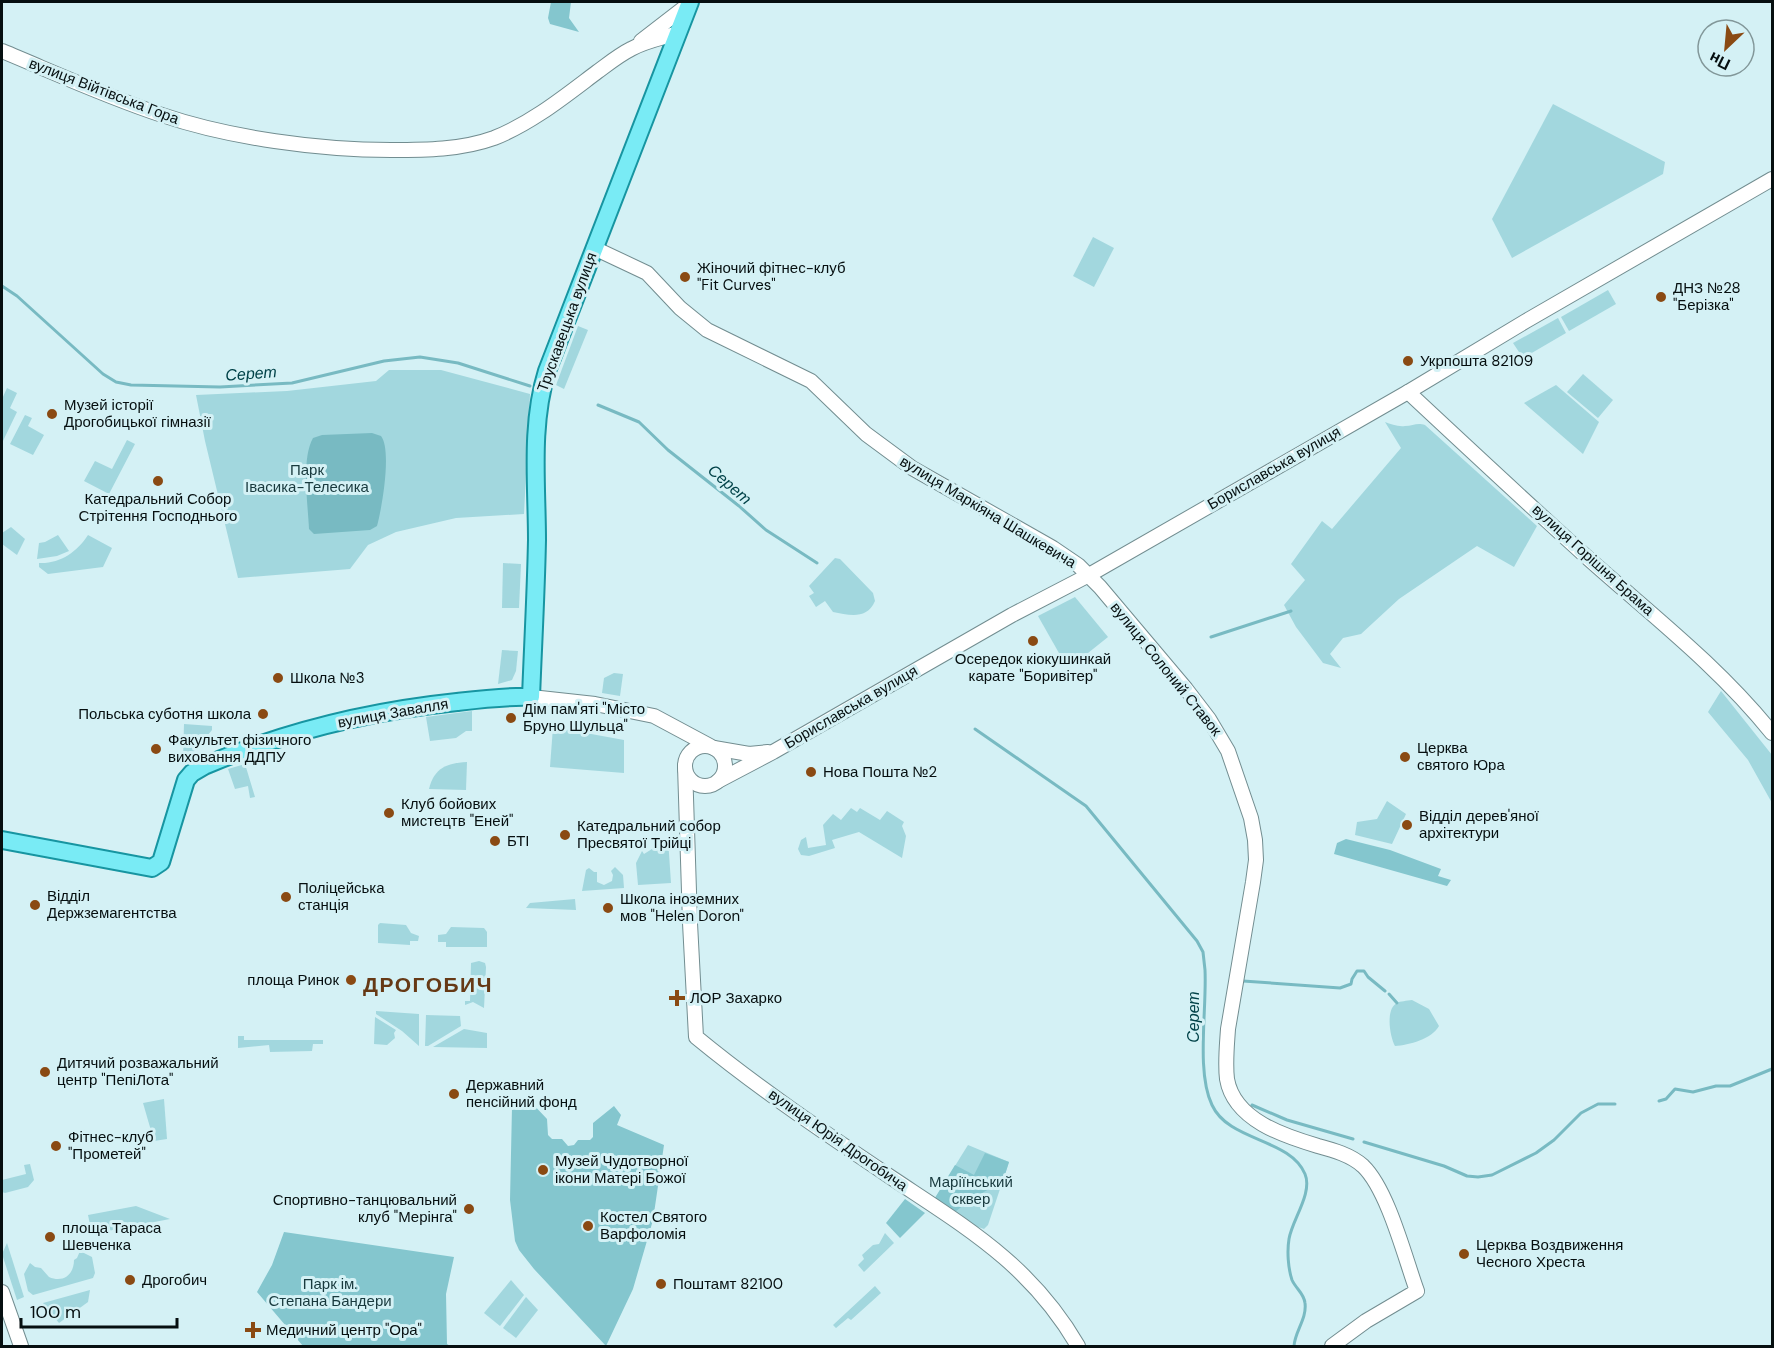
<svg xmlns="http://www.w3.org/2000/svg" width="1774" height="1348" font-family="'DM Sans',sans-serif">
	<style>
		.green { fill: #a2d7de }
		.forest { fill: #84c6ce }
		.water { fill: #78bac2 }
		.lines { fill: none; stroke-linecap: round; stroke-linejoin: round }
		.stream { stroke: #78bac2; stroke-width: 3 }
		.minor-casing { stroke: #728d90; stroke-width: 16 }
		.major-casing { stroke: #1795a1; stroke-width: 20 }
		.minor { stroke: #fff; stroke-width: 14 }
		.major { stroke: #79ebf5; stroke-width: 16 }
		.poi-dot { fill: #8a4a13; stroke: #d4f1f5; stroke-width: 2 }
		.labels { text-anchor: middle; stroke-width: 6; stroke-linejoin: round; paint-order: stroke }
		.street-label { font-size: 15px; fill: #060f10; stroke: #d4f1f5 }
		.poi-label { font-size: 15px; fill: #060f10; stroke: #d4f1f5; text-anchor: start }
		.park-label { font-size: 15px; fill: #18393d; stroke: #d4f1f5 }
		.water-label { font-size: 16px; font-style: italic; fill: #014248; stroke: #d4f1f5 }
		.district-label { font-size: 21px; font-weight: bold; letter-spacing: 1.5px; fill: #663915; stroke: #d4f1f5 }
	</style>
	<rect width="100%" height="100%" fill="#d4f1f5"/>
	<g class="green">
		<path d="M1553 104 1665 162 1663 174 1512 258 1492 219Z"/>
		<path d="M1093 237 1114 248 1094 287 1073 276Z"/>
		<path d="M1608 290 1616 304 1569 331 1561 317Z"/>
		<path d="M1558 318 1566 333 1523 358 1513 343Z"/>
		<path d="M578 326 588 330 564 389 556 385Z"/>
		<path d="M389 370H441L530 394 524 514 456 518 396 532 368 545 350 569 238 578 205 441 196 395 287 391 376 381Z"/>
		<path d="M1583 374 1613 400 1598 418 1567 392Z"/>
		<path d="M1556 385 1599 422 1583 454 1524 403Z"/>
		<path d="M7 388 17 393 10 408 17 412 2 443V399Z"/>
		<path d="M25 415 32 418 28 426 44 435 33 455 10 444Z"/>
		<path d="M1385 422C1391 424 1398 427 1405 426 1413 426 1417 422 1425 425L1537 526 1514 567 1477 546 1399 599 1361 634 1343 638 1330 654 1341 668 1323 663 1296 627 1284 605 1305 580 1291 564 1322 521 1332 529 1401 448Z"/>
		<path d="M127 440 135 444 109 494 84 481 95 461 112 469Z"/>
		<path d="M11 527 25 539 17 555 2 544V533Z"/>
		<path d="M58 535 69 551 57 556 37 559 39 543 45 542Z"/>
		<path d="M88 535 112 548 103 567 48 574 39 567V563C60 564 77 552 88 535Z"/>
		<path d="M835 558 840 559 873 593 875 601C867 620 849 615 833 612L825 601 816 607 809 596 814 593 809 586Z"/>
		<path d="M503 563 521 564 519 608H502Z"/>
		<path d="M1075 597 1108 637 1068 669 1038 616Z"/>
		<path d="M502 650 518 651 516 671 512 680 498 684Z"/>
		<path d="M614 673 623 674 620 696 602 693 604 678Z"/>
		<path d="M1721 691 1772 755V803L1748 760 1708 712Z"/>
		<path d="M472 711V731H466L456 738 430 741 426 717Z"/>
		<path d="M184 724 212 726V730L188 759 183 761Z"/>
		<path d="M553 727 624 740V773L550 767Z"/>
		<path d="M467 762 466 790 429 789C434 768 447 763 467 762Z"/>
		<path d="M245 764 255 797 250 798 248 786 235 789 228 769Z"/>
		<path d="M1387 801 1406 814 1392 844 1355 835 1357 822 1377 819Z"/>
		<path d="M851 808 857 812 860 808 880 820 887 811 904 822 902 826 906 836 902 858 859 832 832 840 835 848 809 856 801 855 798 849 801 840 806 837 808 848 826 845 823 825 833 814 841 820Z"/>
		<path d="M668 839 671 883 638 885 636 863 642 851 644 854Z"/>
		<path d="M615 867 623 875 624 888 582 891 586 870 589 868 594 872H597V882L604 885 612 881 613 875 611 871Z"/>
		<path d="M575 899 576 910 526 908 530 903Z"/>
		<path d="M380 923 406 925 411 933 419 936 418 941H410V945L378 943V925Z"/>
		<path d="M451 927 484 928 487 932V947H446V942H438V935L446 934Z"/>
		<path d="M479 961 485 963 486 967 484 1008 473 1002 465 1005V1001H470L471 963Z"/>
		<path d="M1412 1000 1429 1009 1439 1026C1432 1039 1409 1045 1395 1046 1390 1037 1385 1009 1397 1003 1400 1001 1407 1001 1412 1000Z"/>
		<path d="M376 1011 419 1014V1046L402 1031 376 1014Z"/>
		<path d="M426 1015 460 1016 461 1026 428 1046H425Z"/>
		<path d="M375 1017 396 1030 394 1033 395 1038 387 1045 374 1044Z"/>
		<path d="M464 1029 487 1033V1048L433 1047Z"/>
		<path d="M238 1036H244V1040H323V1044H313L312 1051 270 1052 269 1045 238 1048Z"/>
		<path d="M164 1099 167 1139 154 1141 143 1103Z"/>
		<path d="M968 1145 1009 1162 988 1225 984 1229 975 1226 935 1198Z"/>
		<path d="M30 1164 34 1180 28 1187 5 1193 2 1192V1180L26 1174 24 1165Z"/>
		<path d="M136 1206 170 1219 92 1234 88 1215Z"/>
		<path d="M885 1233 894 1243 864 1272 858 1265 864 1259 862 1255 873 1245 879 1244Z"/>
		<path d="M7 1243 24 1297 17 1300 2 1254Z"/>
		<path d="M80 1251 92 1257 95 1273 93 1278 33 1295 28 1291 24 1274 30 1263 35 1267 41 1268 49 1277C63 1283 74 1275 74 1260L77 1258Z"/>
		<path d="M511 1280 524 1295 500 1326 484 1313Z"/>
		<path d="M875 1286 881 1293 851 1320 848 1318 836 1328 833 1325Z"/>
		<path d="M90 1290 88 1302 59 1323 43 1303Z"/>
		<path d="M526 1297 538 1310 516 1338 503 1328Z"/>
	</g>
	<g class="forest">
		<path d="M551 2H571L569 18 579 32 550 24 548 18Z"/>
		<path d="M1346 839 1390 850 1441 869 1438 876 1451 880 1447 886 1334 854 1337 843Z"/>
		<path d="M521 1101H530L547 1119 548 1135 552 1139H562L568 1146 574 1145 578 1140H590L593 1137V1123L614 1106 621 1115 617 1125 664 1145 653 1220 633 1289 606 1346 534 1269 519 1250 515 1241 510 1200 512 1107H521Z"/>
		<path d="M985 1153 1009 1162 1003 1181 970 1200 955 1212 935 1198 955 1165 974 1175Z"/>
		<path d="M905 1199 925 1213 900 1238 886 1223Z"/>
		<path d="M284 1232 454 1257 446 1294 447 1344 450 1346H303L257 1292 272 1265Z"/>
	</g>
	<path class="water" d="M372 433 381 436C392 450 382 508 377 526L370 530 314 534 309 529C308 505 301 459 313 438L322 435Z"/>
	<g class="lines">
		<g class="stream">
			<path d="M2 286 17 296 103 374 116 382 131 385 220 387 292 383 384 361 420 357 458 363 530 386"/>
			<path d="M598 405 639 422 668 450 739 506 766 530 817 563"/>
			<path d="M1211 637 1291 611"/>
			<path d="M975 729 1086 806 1197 941 1203 952 1205 970C1207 1009 1196 1072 1212 1105 1229 1142 1290 1138 1305 1174 1313 1193 1292 1220 1289 1239 1287 1251 1288 1268 1292 1280 1296 1289 1304 1293 1305 1303 1307 1319 1295 1331 1294 1346"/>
			<path d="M1243 981 1340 988 1351 984 1352 979 1357 971H1364L1368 977 1385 991"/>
			<path d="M1389 994 1397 1003"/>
			<path d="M1659 1101 1666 1099 1675 1089 1693 1092 1716 1086H1730L1772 1069"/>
			<path d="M1252 1105 1287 1120 1353 1139"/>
			<path d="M1364 1142 1444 1166 1467 1176 1478 1177 1492 1175 1536 1153 1554 1140 1581 1113 1598 1104H1615"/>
		</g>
		<defs>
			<g id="minor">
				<path d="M641 41 689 4"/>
				<path d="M2 51C55 73 107 97 162 115 230 138 319 150 391 150 425 150 461 150 494 138 532 123 565 96 597 72 608 64 619 55 631 49 645 41 662 38 678 33"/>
				<path d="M594 248 647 273 680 308 707 330 811 381 866 434 912 468 1053 548 1078 565 1100 587 1186 689 1209 719 1228 751 1251 818 1255 840 1256 860 1253 882 1228 1029C1227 1045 1225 1062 1227 1079 1234 1120 1284 1136 1318 1146 1333 1150 1351 1155 1363 1166 1388 1190 1405 1258 1417 1291L1366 1321 1332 1346"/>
				<path d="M1408 392C1468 448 1529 505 1590 560 1653 616 1719 667 1772 733"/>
				<path d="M531 697 595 704 654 716 710 746"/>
				<circle cx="705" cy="766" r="20"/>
				<path d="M714 748 749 754 768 752"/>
				<path d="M685 766 690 923 696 1037C758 1088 825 1133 892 1178 967 1228 1031 1265 1078 1346"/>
				<path d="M718 781 773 752 1012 615 1089 575 1408 392 1526 321 1772 179"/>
				<path d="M2 1292 21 1346"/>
			</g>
			<path id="major" d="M2 840 152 868 161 862 186 780 192 773 204 766C284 732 370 711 457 702 482 699 506 696 531 697 533 645 536 592 537 540 537 485 530 425 547 371L690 2"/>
		</defs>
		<use href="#minor" class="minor-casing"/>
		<use href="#major" class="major-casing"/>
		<use href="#minor" class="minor"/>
		<use href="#major" class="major"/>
	</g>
	<g class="poi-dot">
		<circle cx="685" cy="277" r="6"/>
		<circle cx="1661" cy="297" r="6"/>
		<circle cx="1408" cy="361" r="6"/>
		<circle cx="52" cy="414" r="6"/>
		<circle cx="158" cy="481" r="6"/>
		<circle cx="1033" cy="641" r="6"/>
		<circle cx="278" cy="678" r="6"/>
		<circle cx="263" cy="714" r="6"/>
		<circle cx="511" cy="718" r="6"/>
		<circle cx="156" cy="749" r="6"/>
		<circle cx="1405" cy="757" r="6"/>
		<circle cx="811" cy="772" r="6"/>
		<circle cx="389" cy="813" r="6"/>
		<circle cx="1407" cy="825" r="6"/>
		<circle cx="565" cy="835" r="6"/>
		<circle cx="495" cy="841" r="6"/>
		<circle cx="286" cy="897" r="6"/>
		<circle cx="35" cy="905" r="6"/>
		<circle cx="608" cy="908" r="6"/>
		<circle cx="351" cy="980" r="6"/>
		<path d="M674 989h6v6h6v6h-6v6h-6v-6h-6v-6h6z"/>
		<circle cx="45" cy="1072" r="6"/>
		<circle cx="454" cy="1094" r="6"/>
		<circle cx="56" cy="1146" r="6"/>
		<circle cx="543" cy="1170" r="6"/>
		<circle cx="469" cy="1209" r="6"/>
		<circle cx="588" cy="1226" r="6"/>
		<circle cx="50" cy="1237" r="6"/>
		<circle cx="1464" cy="1254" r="6"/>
		<circle cx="130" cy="1280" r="6"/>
		<circle cx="661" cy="1284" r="6"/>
		<path d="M250 1321h6v6h6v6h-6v6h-6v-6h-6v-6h6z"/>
	</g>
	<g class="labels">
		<g class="street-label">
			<text transform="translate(104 91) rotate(21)" y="5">вулиця Війтівська Гора</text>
			<text transform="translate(567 322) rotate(-70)" y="5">Трускавецька вулиця</text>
			<text transform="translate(1274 468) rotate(-30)" y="5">Бориславська вулиця</text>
			<text transform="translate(988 512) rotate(31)" y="5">вулиця Маркіяна Шашкевича</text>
			<text transform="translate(1593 560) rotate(42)" y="5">вулиця Горішня Брама</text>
			<text transform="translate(1166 669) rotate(51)" y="5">вулиця Солоний Ставок</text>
			<text transform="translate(851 707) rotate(-30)" y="5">Бориславська вулиця</text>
			<text transform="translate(393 713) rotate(-10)" y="5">вулиця Завалля</text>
			<text transform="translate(838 1140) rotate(35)" y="5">вулиця Юрія Дрогобича</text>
		</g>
		<g class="poi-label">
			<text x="697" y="273">Жіночий фітнес-клуб<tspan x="697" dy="17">"Fit Curves"</tspan></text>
			<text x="1673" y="293">ДНЗ №28<tspan x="1673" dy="17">"Берізка"</tspan></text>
			<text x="1420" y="366">Укрпошта 82109</text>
			<text x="64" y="410">Музей історії<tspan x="64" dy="17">Дрогобицької гімназії</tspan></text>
			<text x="158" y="504" text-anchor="middle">Катедральний Собор<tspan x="158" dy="17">Стрітення Господнього</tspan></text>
			<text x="1033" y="664" text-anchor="middle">Осередок кіокушинкай<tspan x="1033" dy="17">карате "Боривітер"</tspan></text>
			<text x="290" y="683">Школа №3</text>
			<text x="523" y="714">Дім пам'яті "Місто<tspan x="523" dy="17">Бруно Шульца"</tspan></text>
			<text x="251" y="719" text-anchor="end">Польська суботня школа</text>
			<text x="168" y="745">Факультет фізичного<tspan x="168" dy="17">виховання ДДПУ</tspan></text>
			<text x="1417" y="753">Церква<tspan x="1417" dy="17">святого Юра</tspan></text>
			<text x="823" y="777">Нова Пошта №2</text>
			<text x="401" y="809">Клуб бойових<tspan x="401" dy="17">мистецтв "Еней"</tspan></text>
			<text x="1419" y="821">Відділ дерев'яної<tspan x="1419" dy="17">архітектури</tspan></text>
			<text x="577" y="831">Катедральний собор<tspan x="577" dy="17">Пресвятої Трійці</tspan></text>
			<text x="507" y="846">БТІ</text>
			<text x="298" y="893">Поліцейська<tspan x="298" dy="17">станція</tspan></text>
			<text x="47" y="901">Відділ<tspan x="47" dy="17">Держземагентства</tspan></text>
			<text x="620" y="904">Школа іноземних<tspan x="620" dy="17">мов "Helen Doron"</tspan></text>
			<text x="339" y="985" text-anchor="end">площа Ринок</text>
			<text x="690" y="1003">ЛОР Захарко</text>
			<text x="57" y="1068">Дитячий розважальний<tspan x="57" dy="17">центр "ПепіЛота"</tspan></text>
			<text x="466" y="1090">Державний<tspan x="466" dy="17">пенсійний фонд</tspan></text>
			<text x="68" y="1142">Фітнес-клуб<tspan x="68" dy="17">"Прометей"</tspan></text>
			<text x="555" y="1166">Музей Чудотворної<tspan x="555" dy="17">ікони Матері Божої</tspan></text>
			<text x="457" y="1205" text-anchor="end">Спортивно-танцювальний<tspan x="457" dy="17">клуб "Мерінга"</tspan></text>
			<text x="600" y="1222">Костел Святого<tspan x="600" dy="17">Варфоломія</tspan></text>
			<text x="62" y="1233">площа Тараса<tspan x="62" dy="17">Шевченка</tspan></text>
			<text x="1476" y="1250">Церква Воздвиження<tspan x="1476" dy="17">Чесного Хреста</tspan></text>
			<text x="142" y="1285">Дрогобич</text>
			<text x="673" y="1289">Поштамт 82100</text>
			<text x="266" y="1335">Медичний центр "Ора"</text>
		</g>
		<g class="park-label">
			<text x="307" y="475">Парк<tspan x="307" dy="17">Івасика-Телесика</tspan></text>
			<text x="971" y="1187">Маріїнський<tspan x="971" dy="17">сквер</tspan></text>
			<text x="330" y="1289">Парк ім.<tspan x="330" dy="17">Степана Бандери</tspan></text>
		</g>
		<g class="water-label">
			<text transform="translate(251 373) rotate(-4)" y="6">Серет</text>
			<text transform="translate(730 484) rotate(41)" y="6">Серет</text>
			<text transform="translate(1193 1017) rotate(-90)" y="6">Серет</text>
		</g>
		<g class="district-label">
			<text x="428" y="992">ДРОГОБИЧ</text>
		</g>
	</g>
	<rect width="1774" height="1348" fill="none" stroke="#060f10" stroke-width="6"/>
	<g transform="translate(1726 48) rotate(206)"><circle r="28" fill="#d4f1f5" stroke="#829799" stroke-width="1.5"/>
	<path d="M0-4.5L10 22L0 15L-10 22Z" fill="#8a4a13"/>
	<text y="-9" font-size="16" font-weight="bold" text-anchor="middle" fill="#060f10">Пн</text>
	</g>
	<path d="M21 1318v9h156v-9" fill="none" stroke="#060f10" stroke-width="3"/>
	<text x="30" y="1318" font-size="18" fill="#060f10" stroke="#d4f1f5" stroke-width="4.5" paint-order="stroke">100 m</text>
</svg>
